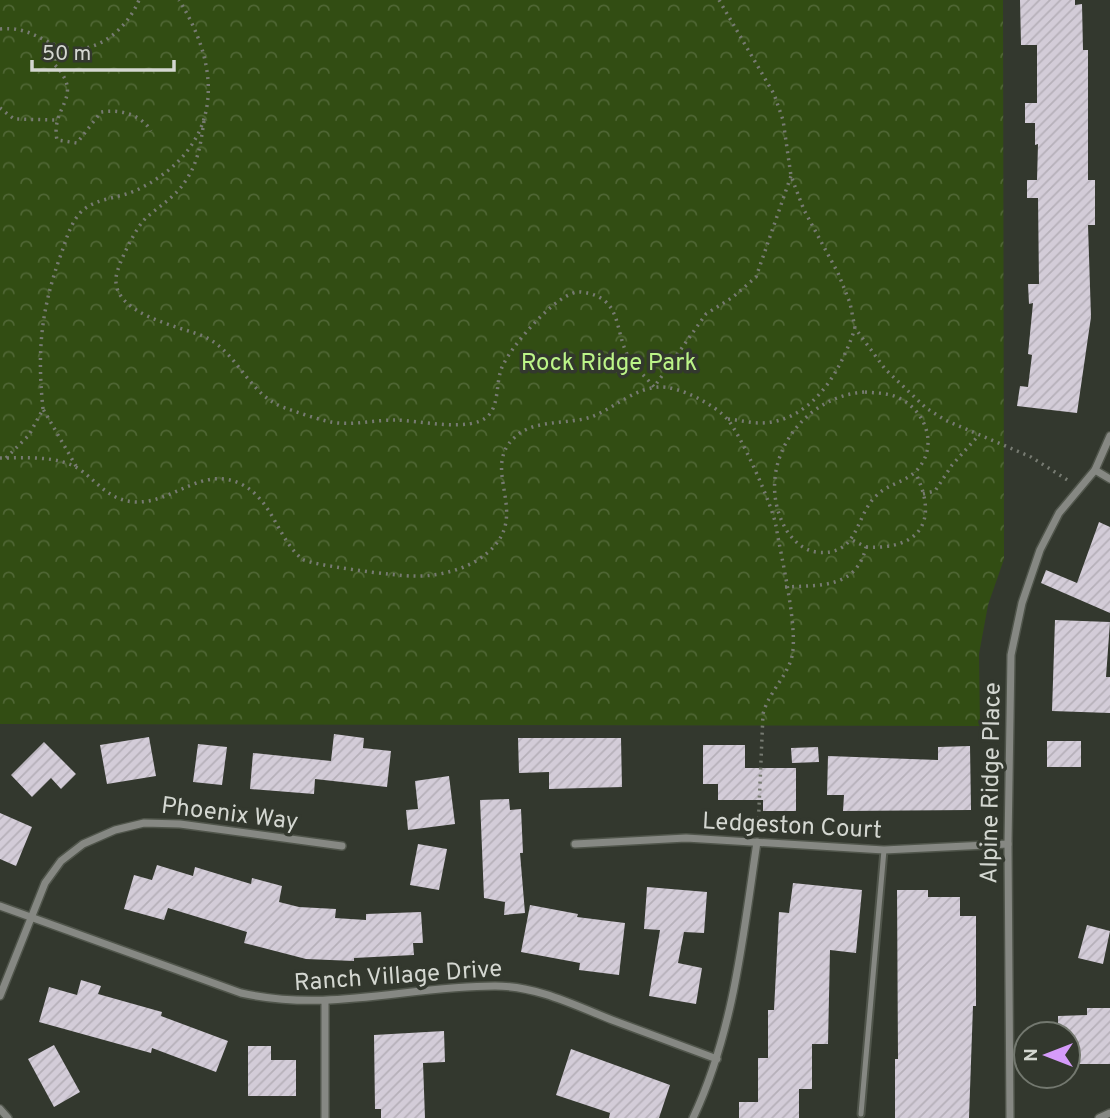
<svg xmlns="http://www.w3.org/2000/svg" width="1110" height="1118" font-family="Overpass,sans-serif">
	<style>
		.park { fill: url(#park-crowns) }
		.building { fill: url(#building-hatch) }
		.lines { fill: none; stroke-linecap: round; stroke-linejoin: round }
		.service-casing { stroke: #50554b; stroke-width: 9 }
		.minor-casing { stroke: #50554b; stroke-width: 10 }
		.path { stroke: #777b72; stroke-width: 3.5; stroke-dasharray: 2 5; stroke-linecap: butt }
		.service { stroke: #868883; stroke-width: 5 }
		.minor { stroke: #868883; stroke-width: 7 }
		.labels { text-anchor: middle; stroke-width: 7; stroke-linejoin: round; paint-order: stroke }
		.park-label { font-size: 24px; fill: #bcf488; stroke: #33382e }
		.street-label { font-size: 24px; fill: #d4d7d1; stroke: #33382e }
	</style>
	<defs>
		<pattern id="park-crowns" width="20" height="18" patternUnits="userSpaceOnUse" patternTransform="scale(1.75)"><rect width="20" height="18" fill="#324d13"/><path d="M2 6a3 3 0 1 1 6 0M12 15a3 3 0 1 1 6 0" fill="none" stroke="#4f6634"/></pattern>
		<pattern id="building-hatch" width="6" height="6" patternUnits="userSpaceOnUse" patternTransform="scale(1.75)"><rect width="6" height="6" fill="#d3ccd8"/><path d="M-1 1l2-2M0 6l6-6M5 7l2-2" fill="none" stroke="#b6b0b9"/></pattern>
	</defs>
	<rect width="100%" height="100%" fill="#33382e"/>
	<path class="park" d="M0 0H1003L1004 559 988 605 979 654 980 726 0 724Z"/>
	<g class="building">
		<path d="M1020 0H1075V5L1082 4 1083 50H1088V180H1095V225H1088L1091 317 1077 413 1017 406 1020 386 1028 387 1032 355 1028 354 1033 303 1029 304 1028 284H1039L1038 198H1027V180H1037L1038 144 1035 145V123H1025V103H1037V45H1021Z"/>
		<path d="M1099 522 1110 527V613L1041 583 1046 570 1077 583Z"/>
		<path d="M1055 620 1110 622 1106 677H1110V713L1052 711Z"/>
		<path d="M334 734 364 738 363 748 391 751 387 787 315 779 314 794 250 789 253 753 331 761Z"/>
		<path d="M149 737 156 776 107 784 100 745Z"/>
		<path d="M518 738H621L622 787 549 789V772L519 773Z"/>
		<rect x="1047" y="741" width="34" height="26"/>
		<path d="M44 742 76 774 61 789 51 778 32 797 11 775Z"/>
		<path d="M198 744 227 747 222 785 193 782Z"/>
		<path d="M703 745H745V768H796V811H763V800H718V784H703Z"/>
		<path d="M970 746 971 810 843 811 844 795H827L828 756 938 760V747Z"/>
		<path d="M818 747 819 762 792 763 791 748Z"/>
		<path d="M449 776 455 824 408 830 406 810 418 809 415 781Z"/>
		<path d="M509 799 510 810 521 809 523 853H520L525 913 504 915 505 902 484 898 480 800Z"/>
		<path d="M0 813 32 827 16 866 0 859Z"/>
		<path d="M418 844 447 849 439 890 410 885Z"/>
		<path d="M157 865 193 876 195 867 251 884 252 878 282 886 279 902 299 907 336 909 335 918 366 920V914L421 912 423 943H413L414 955 354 958V961L306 959 244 943 247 932 168 908 164 920 124 909 134 875 152 880Z"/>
		<path d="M793 883 862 890 856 953 830 950 828 1044H812V1089H799V1118H739V1102H758V1058H768V1010H774L779 912 789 913Z"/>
		<path d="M647 887 707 892 704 933 684 932 678 963 702 968 696 1004 649 996 660 930 644 929Z"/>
		<path d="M897 890H928V897H960V916H976V1006H973L969 1118H895V1059H898Z"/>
		<path d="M530 905 578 914 577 917 625 923 619 975 579 970 580 963 521 952Z"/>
		<path d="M1087 925 1110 931 1103 964 1078 958Z"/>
		<path d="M81 980 101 986 98 994 162 1012 161 1016 228 1041 216 1072 152 1048 151 1053 39 1022 49 987 77 995Z"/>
		<path d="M1087 1008H1110V1064H1068V1034H1058V1016L1087 1015Z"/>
		<path d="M444 1031 445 1062 423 1063 425 1118H381V1109H375L374 1035Z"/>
		<path d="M54 1045 80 1092 54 1107 28 1059Z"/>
		<path d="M248 1046H271V1060H296V1096H248Z"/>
		<path d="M571 1049 670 1085 659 1118H609L610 1113 556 1095Z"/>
	</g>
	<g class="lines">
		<defs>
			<path id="service" d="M861 1114 884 850"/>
			<g id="minor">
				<path d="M1095 470 1110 479"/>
				<path d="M575 844 686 838 884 850 1008 844"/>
				<path d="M0 906 241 993C331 1013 407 986 495 986 537 986 574 1005 612 1020 647 1033 682 1046 717 1059"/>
				<path d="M0 996 45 883 61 861 83 844 115 830 144 823 180 824 342 846"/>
				<path d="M325 1002V1118"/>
				<path d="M0 1109 8 1118"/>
				<path d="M693 1118C734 1031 743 936 757 842"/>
				<path d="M1010 1118 1008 844 1011 655 1022 603 1040 550 1059 513 1095 470 1110 436"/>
				<path d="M1099 1118 1110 1113"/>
			</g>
		</defs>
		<use href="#service" class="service-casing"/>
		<use href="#minor" class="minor-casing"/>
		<g class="path">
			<path d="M719 0 774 94 783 120 791 176 804 210 838 273 850 303 855 328 885 369 926 408 945 420 1031 457 1069 481"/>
			<path d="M0 29C31 26 41 43 67 48 99 54 128 27 139 0"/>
			<path d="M58 45 54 64C86 97 50 106 57 140L77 143 101 112C119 109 141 114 151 131"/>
			<path d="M0 108 14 119 56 120"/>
			<path d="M204 121C201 141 199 159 188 177 178 195 162 204 147 217 137 225 117 265 116 278 113 314 178 326 203 336 238 351 248 395 285 408 300 413 316 419 331 422 351 426 374 420 395 420 417 420 471 433 488 416 499 405 496 384 501 370 507 350 559 289 581 292 622 297 614 327 627 354 633 366 646 377 654 387L706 314 733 297 756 277 791 176"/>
			<path d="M865 392C877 393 890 393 901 399 927 413 938 447 917 470 906 482 888 484 877 495 854 516 860 557 816 552 803 550 794 541 787 531 751 471 798 396 865 392Z"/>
			<path d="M43 409C37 351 41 311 60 257 66 241 69 226 80 213 95 197 120 199 139 189 222 147 224 72 179 0"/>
			<path d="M728 419C739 420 750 423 761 423 812 422 841 371 855 328"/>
			<path d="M0 458C23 458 58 455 79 469 98 482 109 501 136 502 174 503 202 465 241 484 273 500 277 538 302 559 309 565 397 576 411 576 432 577 457 572 476 561 541 521 476 472 515 437 534 419 566 425 591 417 613 409 633 389 658 387 677 385 716 405 728 420 741 435 773 507 776 526 781 557 800 634 791 660 784 680 768 694 763 714L758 831"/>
			<path d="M6 458 29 435 43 409 76 466"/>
			<path d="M923 494 935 491 952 465 979 435"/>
			<path d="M866 547C919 550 940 522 915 472"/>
			<path d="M785 587C820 585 856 589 866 547L852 540"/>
		</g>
		<use href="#service" class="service"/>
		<use href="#minor" class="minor"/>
	</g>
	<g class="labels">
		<g class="park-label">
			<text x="609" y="370">Rock Ridge Park</text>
		</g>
		<g class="street-label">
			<text transform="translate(990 783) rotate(-89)" y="8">Alpine Ridge Place</text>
			<text transform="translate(230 813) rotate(7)" y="8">Phoenix Way</text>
			<text transform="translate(792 825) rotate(3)" y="8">Ledgeston Court</text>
			<text transform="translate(398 975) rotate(-4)" y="8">Ranch Village Drive</text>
		</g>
	</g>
	<g transform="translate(1047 1055) rotate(270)"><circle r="33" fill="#33382e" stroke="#73786f" stroke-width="2"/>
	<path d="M0-5L12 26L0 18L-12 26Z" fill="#d59bfa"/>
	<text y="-10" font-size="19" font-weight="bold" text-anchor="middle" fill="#d4d7d1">N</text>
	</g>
	<path d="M32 60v10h142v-10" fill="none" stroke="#d4d7d1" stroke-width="3.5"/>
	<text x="42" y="60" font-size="21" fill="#d4d7d1" stroke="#33382e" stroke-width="5" paint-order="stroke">50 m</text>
</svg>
